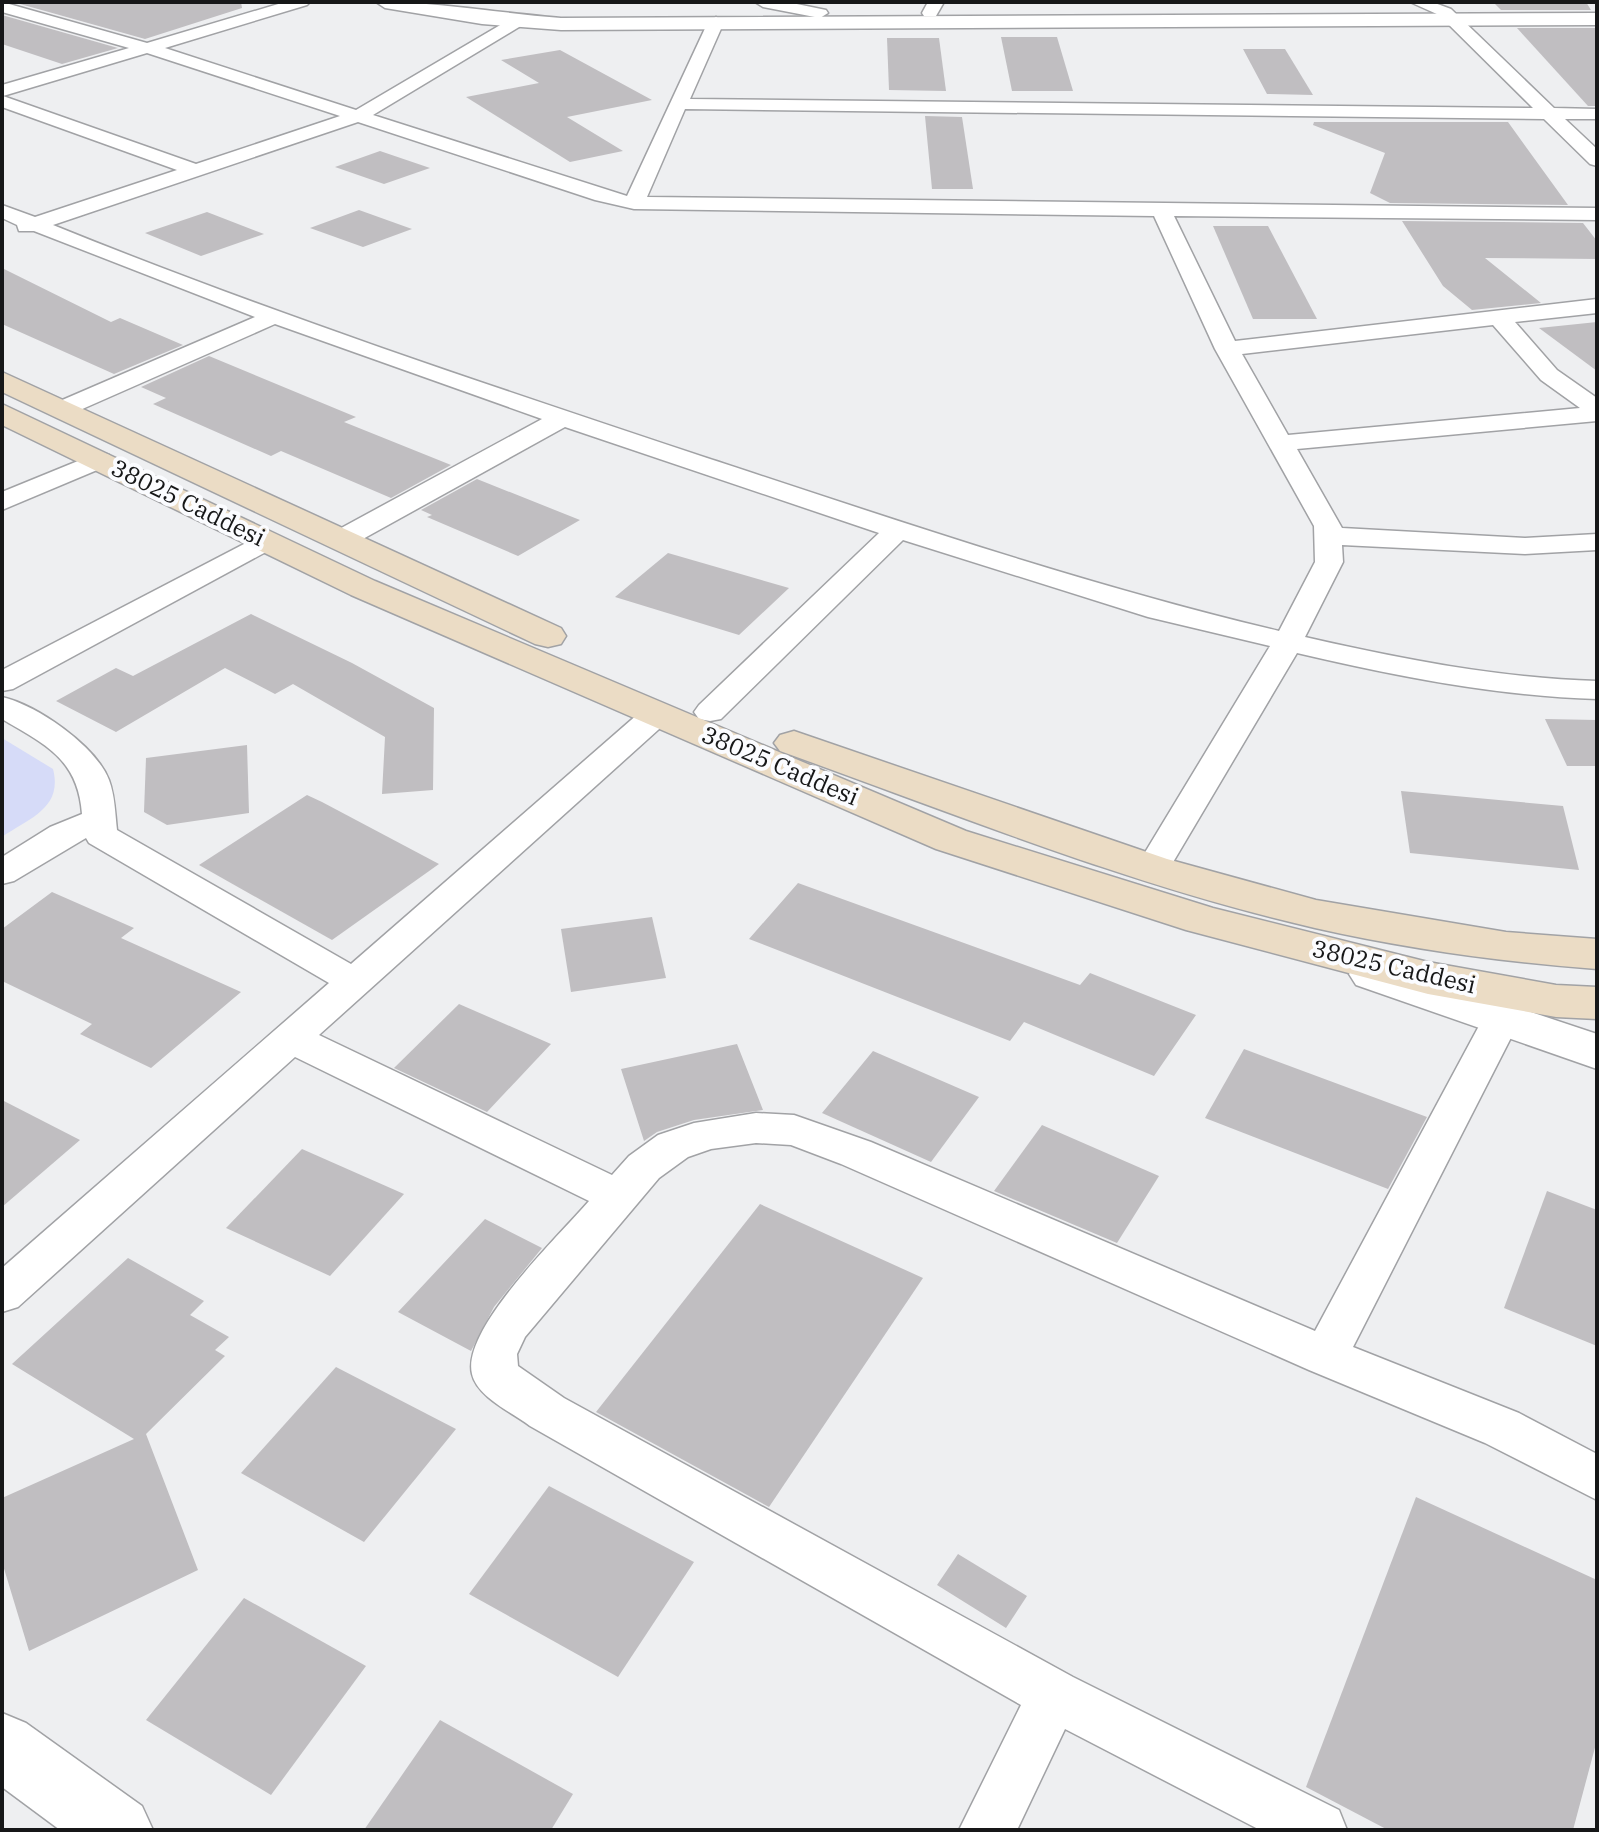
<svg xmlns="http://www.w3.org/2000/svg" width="1599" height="1832" font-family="'IBM Plex Serif',serif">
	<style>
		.green { fill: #d6dbf8 }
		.building { fill: #c0bec1 }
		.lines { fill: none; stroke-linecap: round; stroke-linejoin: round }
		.minor-casing { stroke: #a1a2a5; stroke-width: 3 }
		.tertiary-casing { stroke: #a1a2a5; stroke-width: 3 }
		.secondary-casing { stroke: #a1a2a5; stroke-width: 3 }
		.minor { fill: #fff; fill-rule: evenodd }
		.tertiary { fill: #fff; fill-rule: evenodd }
		.secondary { fill: #ebdcc5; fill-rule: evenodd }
		.labels { text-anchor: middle; stroke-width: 8; stroke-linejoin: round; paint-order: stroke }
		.street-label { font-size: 24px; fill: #161718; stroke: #fbfcff }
	</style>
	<rect width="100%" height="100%" fill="#eeeff1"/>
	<path class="green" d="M2 738 53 769C63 808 30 818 2 837Z"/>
	<g class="building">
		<path d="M13 2H241L242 8 145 39Z"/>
		<path d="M1493 2H1586L1591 10H1501Z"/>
		<path d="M2 15 118 48 62 64 2 44Z"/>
		<path d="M1517 28H1597V106H1588Z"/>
		<path d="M1001 37H1057L1073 91H1012Z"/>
		<path d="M887 38H939L946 91 889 90Z"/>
		<path d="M1243 49H1285L1313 95 1267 94Z"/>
		<path d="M560 50 652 100 567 117 623 151 570 162 466 97 539 83 501 60Z"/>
		<path d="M925 116 962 117 973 189H932Z"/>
		<path d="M1314 122H1508L1568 205 1390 203 1370 193 1385 153 1313 125Z"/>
		<path d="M380 151 430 168 384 184 335 167Z"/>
		<path d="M359 210 412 229 363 247 310 228Z"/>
		<path d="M207 212 264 234 201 256 145 233Z"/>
		<path d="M1402 221 1583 223 1597 241V259L1485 258 1541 303 1472 310 1443 286Z"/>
		<path d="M1213 226H1268L1317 319H1253Z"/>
		<path d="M2 268 111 322 120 318 183 345 114 374 2 324Z"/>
		<path d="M1597 322V371L1539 328Z"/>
		<path d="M209 356 356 417 344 422 451 465 391 498 281 451 271 456 153 404 166 398 141 387Z"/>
		<path d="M477 479 580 520 518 556 427 517 432 515 421 510Z"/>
		<path d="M668 553 789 588 739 635 615 597Z"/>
		<path d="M251 614 352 663 434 708 433 790 382 794 385 737 293 684 275 694 225 668 116 732 56 701 116 668 133 676Z"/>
		<path d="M1545 719 1597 720V766H1567Z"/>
		<path d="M247 745 249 813 167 825 144 812 146 758Z"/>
		<path d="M1401 791 1563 806 1579 870 1410 853Z"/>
		<path d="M307 795 322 802 439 864 332 940 199 865Z"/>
		<path d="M798 883 1080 985 1090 973 1196 1015 1154 1076 1024 1022 1010 1041 749 939Z"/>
		<path d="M52 892 134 928 121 938 241 992 151 1068 80 1034 92 1024 2 981V929Z"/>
		<path d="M652 917 666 978 571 992 561 929Z"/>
		<path d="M459 1004 551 1044 487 1112 394 1068Z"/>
		<path d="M737 1044 763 1110 694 1120 657 1132 644 1141 621 1069Z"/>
		<path d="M1244 1049 1427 1117 1388 1189 1205 1118Z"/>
		<path d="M873 1051 979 1097 931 1162 822 1113Z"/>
		<path d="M2 1100 80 1140 2 1207Z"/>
		<path d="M1042 1125 1159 1176 1117 1243 994 1191Z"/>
		<path d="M302 1149 404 1194 330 1276 226 1228Z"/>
		<path d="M1547 1191 1597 1210V1346L1504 1308Z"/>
		<path d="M760 1204 923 1278 769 1507 596 1412Z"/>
		<path d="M485 1219 542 1248 494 1307 471 1351 398 1312Z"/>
		<path d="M128 1258 204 1301 190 1315 229 1337 215 1350 225 1356 146 1434 198 1570 29 1651 2 1562V1498L134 1439 12 1364Z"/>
		<path d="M336 1367 456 1429 364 1542 241 1473Z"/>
		<path d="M549 1486 694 1562 618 1677 469 1594Z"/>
		<path d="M1416 1497 1597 1580V1740L1573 1830H1388L1306 1787Z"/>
		<path d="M958 1554 1027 1596 1006 1628 937 1585Z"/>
		<path d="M244 1598 366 1666 271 1795 146 1720Z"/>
		<path d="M440 1720 573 1794 551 1830H364Z"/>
	</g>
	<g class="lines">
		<defs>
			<g id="minor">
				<path d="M2 2 147 43 285 2H310L307 5 165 48 356 110 512 18H524V24L373 115 627 196 708 22 716 17 724 22 690 99 1533 108 1439 15 1410 2H1432L1451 9 1554 108 1597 109V119H1565L1597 149V166L1590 164 1544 119 685 109 647 197 1597 208V220L1174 216 1235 341 1597 299V313L1515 322 1557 370 1597 398V421L1297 449 1342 528 1525 538 1597 534V550L1525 554 1342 545 1343 562 1305 637C1401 659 1499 678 1597 681V699C1496 696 1395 676 1297 653L1169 869 1164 877 1152 880 1140 877 1135 869 1270 646 1148 617 903 540 721 719 710 721 699 719 694 712 699 705 879 533 565 427 352 545 342 547 332 545 328 539 332 533 542 419 275 324 71 414H53L50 409 53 404 255 317 34 231H19L17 225 2 218V205L35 217 177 170 2 107V85L129 48 2 12ZM147 53 340 116 196 164 3 96ZM358 122 595 200 634 209 1154 216 1215 349 1314 526 1315 562 1279 631C1085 585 896 520 707 458 488 385 268 312 53 225ZM1493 325 1541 380 1580 408 1288 435 1242 354Z"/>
				<path d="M755 2H787L826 10 828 13 820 18 763 7Z"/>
				<path d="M928 2H944L936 16H924L922 13Z"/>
				<path d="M100 452 109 455 113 460 109 465 2 510V492Z"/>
				<path d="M265 533 275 535 279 541 275 547 13 689 2 691V670Z"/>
				<path d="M2 697C37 705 96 746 109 780 115 796 115 813 117 830L351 964 646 707 657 705 668 707 673 714 668 721 319 1035 612 1175 629 1156 658 1135 694 1123 756 1113 794 1115 871 1142 1315 1331 1487 1011 1501 1007 1515 1011 1520 1020 1353 1347 1519 1413 1597 1454V1500L1485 1443 1309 1370 841 1164 791 1145 756 1143 711 1149 688 1157 659 1178 525 1337 517 1354 518 1366 564 1398 1073 1677 1339 1810 1347 1830H1260L1065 1729 1017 1830H959L1021 1705 530 1426C513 1413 477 1397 472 1374 461 1329 559 1236 589 1201L295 1057 18 1307 2 1312V1268L329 983 89 843 86 838 14 881 2 884V857L50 827 82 814C78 759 46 745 2 719Z"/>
			</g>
			<g id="tertiary">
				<path d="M376 2C438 2 499 13 561 18L1597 13V25L561 30 482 24 385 8Z"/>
				<path d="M1372 959 1597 1034V1069L1356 985 1349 974 1356 963Z"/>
				<path d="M2 1713 26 1723 142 1806 153 1830H60L2 1787Z"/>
			</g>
			<g id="secondary">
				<path d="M2 372 561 628 566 636 561 644 548 647 535 644 2 392Z"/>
				<path d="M2 404 375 581 966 831 1213 908 1428 962 1556 985 1597 987V1019L1556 1017 1428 994 1186 930 936 849 351 595 2 425Z"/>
				<path d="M794 731 1167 859 1316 900 1506 932 1597 939V969C1503 962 1408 949 1315 928 1132 886 956 814 780 751L774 743 780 735Z"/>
			</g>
		</defs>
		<use href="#minor" class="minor-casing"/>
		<use href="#tertiary" class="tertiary-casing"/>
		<use href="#secondary" class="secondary-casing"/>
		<use href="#minor" class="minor"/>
		<use href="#tertiary" class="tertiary"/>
		<use href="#secondary" class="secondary"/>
	</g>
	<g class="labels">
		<g class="street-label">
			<text transform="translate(188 503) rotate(26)" y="8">38025 Caddesi</text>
			<text transform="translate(780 766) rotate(23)" y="8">38025 Caddesi</text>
			<text transform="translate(1394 967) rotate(13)" y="8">38025 Caddesi</text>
		</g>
	</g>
	<rect width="1599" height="1832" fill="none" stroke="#161718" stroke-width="8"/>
</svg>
